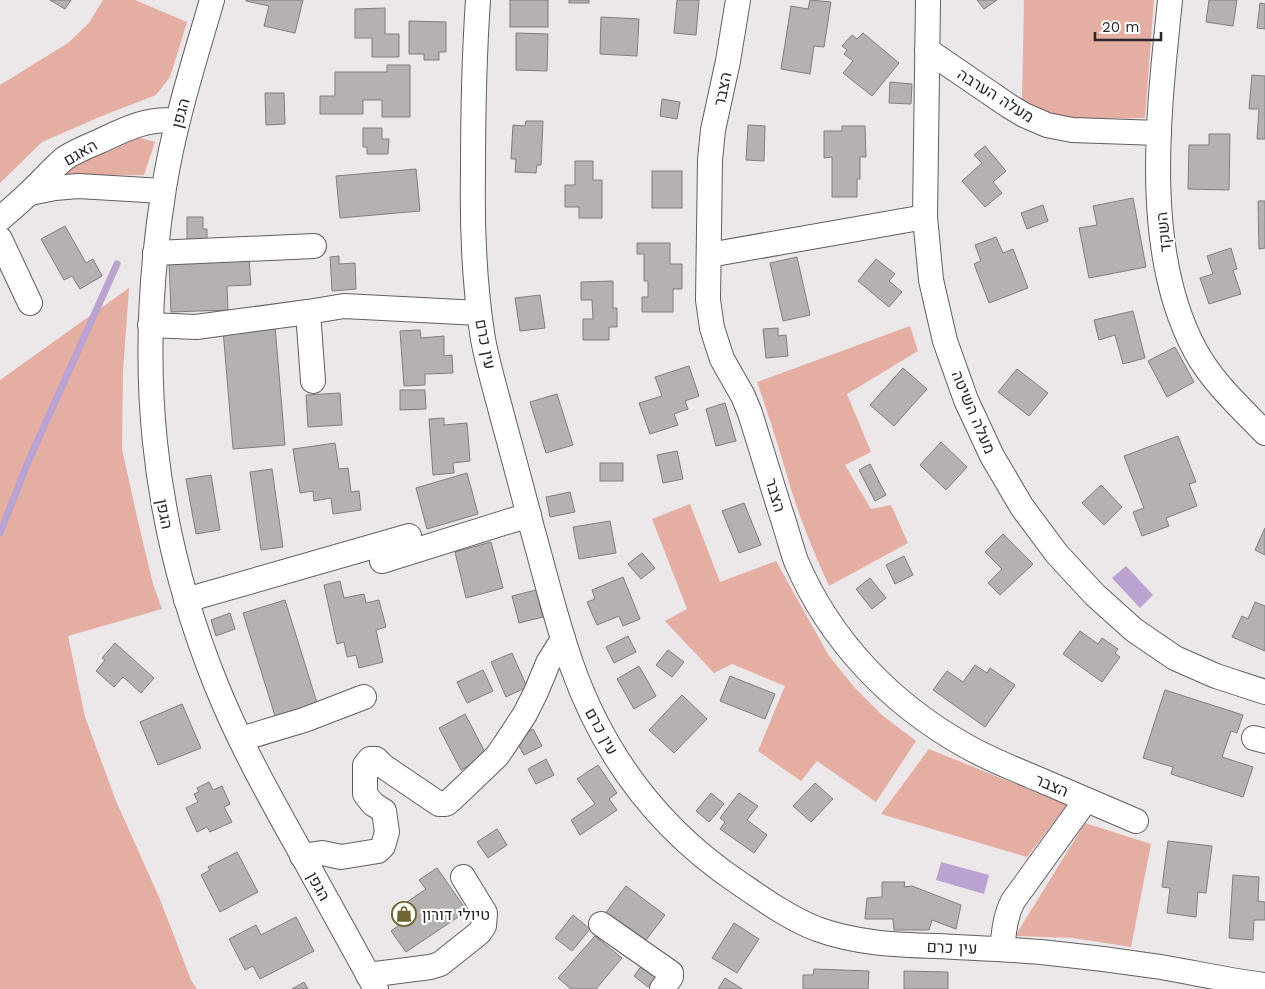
<svg xmlns="http://www.w3.org/2000/svg" width="1265" height="989" font-family="'Work Sans',Heebo,sans-serif">
	<style>
		.green { fill: #e4aea3 }
		.water { fill: #baa2d1 }
		.lines { fill: none; stroke-linecap: round; stroke-linejoin: round }
		.stream { stroke: #baa2d1; stroke-width: 7 }
		.building { fill: #b6b1b1; stroke: #817c7d }
		.minor-casing { stroke: #625e5f; stroke-width: 26 }
		.minor { stroke: #fff; stroke-width: 24 }
		.labels { text-anchor: middle; stroke-width: 4.5; stroke-linejoin: round; paint-order: stroke }
		.street-label { font-size: 16px; fill: #282627; stroke: #fff }
		.poi-label { font-size: 16px; fill: #282627; stroke: #fff; text-anchor: start }
	</style>
	<rect width="100%" height="100%" fill="#ece7e9"/>
	<g class="green">
		<path d="M103 0H135L187 22 170 77 156 95 102 116 42 142 0 183V85L68 43 89 23Z"/>
		<path d="M1024 0H1154L1145 118 1066 119 1022 101Z"/>
		<path d="M132 138H141L155 142 144 175 63 176 70 167Z"/>
		<path d="M129 288 123 371 122 449 137 517 153 584 162 609 68 636 85 717 116 801 159 897 191 980 197 989H0V380Z"/>
		<path d="M910 326 918 351 847 394 871 452 845 465 871 509 891 505 908 543 829 586C815 555 802 524 792 492 781 456 770 418 757 382Z"/>
		<path d="M690 504 720 582 776 561 829 656 855 688 882 715 916 741 876 802 817 761 801 781 758 751 785 686 732 664 714 673 665 621 687 609 652 519Z"/>
		<path d="M929 749 1067 805 1027 857 881 814Z"/>
		<path d="M1085 823 1151 844 1131 947 1073 938 1015 936Z"/>
	</g>
	<g class="water">
		<path d="M1126 566 1153 595 1140 608 1112 578Z"/>
		<path d="M941 862 989 875 984 894 936 880Z"/>
	</g>
	<g class="lines">
		<path class="stream" d="M0 533 28 462 117 264"/>
	</g>
	<g class="building">
		<path d="M50 0H71L65 9Z"/>
		<path d="M246 0H303L295 33 264 26 269 6 246 1Z"/>
		<rect x="510" y="0" width="38" height="27"/>
		<rect x="569" y="0" width="20" height="3"/>
		<path d="M677 0H699L696 35 674 33Z"/>
		<path d="M810 0 831 2 824 47 814 46 810 74 781 69 791 6 808 9Z"/>
		<path d="M977 0H997L984 9Z"/>
		<path d="M1209 0H1237L1233 26 1206 22Z"/>
		<path d="M1260 3 1265 4V29L1257 28Z"/>
		<path d="M385 8V34H399V57H372V38H355V9Z"/>
		<path d="M601 17 639 19 637 56 600 54Z"/>
		<path d="M409 21 446 22V52H439V60H424V54H409Z"/>
		<path d="M516 33 548 34 547 71 516 70Z"/>
		<path d="M863 33 899 63 872 96 843 73 853 61 844 54 847 50 842 46 852 35 857 39Z"/>
		<path d="M387 65H410V117H382V100H363V114H320V96H335V72H387Z"/>
		<path d="M1252 75 1265 76V139H1257L1259 109H1249Z"/>
		<path d="M890 82 912 84 911 104 889 103Z"/>
		<path d="M265 93H284L285 124 266 125Z"/>
		<path d="M662 99 680 102 677 119 660 116Z"/>
		<path d="M526 121H543L541 165H537L536 173 515 172 516 159H511L513 125 525 126Z"/>
		<path d="M748 125 765 126 764 161 746 160Z"/>
		<path d="M842 126H865L866 157H860V179H857V197H832V157L824 158V131H842Z"/>
		<path d="M363 128H382V139H389L388 154H367V147H363Z"/>
		<path d="M1209 134H1230L1229 190 1188 189 1189 145H1209Z"/>
		<path d="M985 146 1006 171 993 182 1002 193 985 207 962 181 982 163 974 155Z"/>
		<path d="M575 161H593V180H602V218H579V207H565V185H575Z"/>
		<path d="M416 169 420 211 340 218 336 176Z"/>
		<rect x="652" y="171" width="30" height="37"/>
		<path d="M1133 198 1146 267 1089 278 1079 228 1097 225 1093 206Z"/>
		<path d="M1258 201H1265V248L1259 249Z"/>
		<path d="M1043 205 1048 221 1027 229 1021 213Z"/>
		<path d="M187 217H203V229H207V245H187Z"/>
		<path d="M65 226 86 263 93 259 102 276 80 289 72 276 64 280 41 239Z"/>
		<path d="M996 237 1003 253 1013 249 1028 288 989 303 974 264 981 261 975 245Z"/>
		<path d="M637 243H670V264H682V289H673V312H642V297H648V281H644V254H637Z"/>
		<path d="M1231 248 1237 269 1233 270 1241 294 1209 304 1200 278 1213 274 1207 256Z"/>
		<path d="M339 256V264L355 263 356 289 332 291 330 257Z"/>
		<path d="M797 257 810 315 783 321 770 263Z"/>
		<path d="M249 259 251 285 227 286 228 310 171 312 169 262Z"/>
		<path d="M876 259 895 274 889 281 902 292 889 307 858 281Z"/>
		<path d="M613 281V308H617V327H609V340H583V319H593L592 300H581V282Z"/>
		<path d="M540 295 545 328 520 331 515 298Z"/>
		<path d="M1133 311 1145 358 1123 364 1115 335 1099 340 1094 320Z"/>
		<path d="M275 326 285 445 233 449 223 330Z"/>
		<path d="M778 328V336L786 335 788 356 766 358 763 329Z"/>
		<path d="M420 330 421 338 444 336V356L452 355 453 373 425 374V385L404 386 400 331Z"/>
		<path d="M1175 347 1194 382 1167 397 1148 361Z"/>
		<path d="M689 366 699 396 685 401 688 409 674 414 678 425 650 434 639 403 662 396 655 377Z"/>
		<path d="M903 368 927 389 894 426 870 405Z"/>
		<path d="M1017 369 1048 393 1029 416 998 392Z"/>
		<path d="M400 390H425L426 409 400 410Z"/>
		<path d="M340 393 342 425 308 427 306 395Z"/>
		<path d="M557 394 573 445 546 453 530 402Z"/>
		<path d="M725 403 736 441 716 446 706 409Z"/>
		<path d="M444 418V425L467 423 470 461 453 463 454 473 433 475 429 419Z"/>
		<path d="M1178 436 1196 482 1189 484 1197 506 1166 518 1169 526 1142 536 1133 512 1144 508 1124 456Z"/>
		<path d="M941 442 967 467 946 490 920 465Z"/>
		<path d="M335 443 339 469 348 468 351 492 359 491 361 510 333 514 331 498 314 501 313 491 300 493 293 449Z"/>
		<path d="M677 451 683 479 663 483 657 455Z"/>
		<rect x="600" y="463" width="23" height="18"/>
		<path d="M870 464 886 495 875 501 859 470Z"/>
		<path d="M272 469 283 547 261 550 250 472Z"/>
		<path d="M467 473 478 514 427 529 416 488Z"/>
		<path d="M211 475 220 530 196 534 186 479Z"/>
		<path d="M1101 485 1122 507 1104 525 1082 503Z"/>
		<path d="M570 492 575 512 550 517 546 497Z"/>
		<path d="M744 503 761 545 739 553 722 511Z"/>
		<path d="M610 521 616 553 579 559 573 527Z"/>
		<path d="M1265 528V555L1255 550Z"/>
		<path d="M1003 534 1033 564 1000 595 988 583 1002 569 985 552Z"/>
		<path d="M491 542 503 588 466 598 455 552Z"/>
		<path d="M642 553 655 568 641 579 628 564Z"/>
		<path d="M904 556 913 575 895 584 886 565Z"/>
		<path d="M623 577 640 619 623 626 619 616 597 625 587 602 595 599 592 590Z"/>
		<path d="M870 578 886 598 872 609 856 589Z"/>
		<path d="M340 581 344 598 364 594 366 603 379 600 386 627 376 630 383 662 359 668 356 655 347 657 344 642 337 644 324 585Z"/>
		<path d="M536 590 543 617 519 623 512 596Z"/>
		<path d="M285 600 318 706 276 719 243 613Z"/>
		<path d="M1255 602 1265 606V651L1232 637 1242 616 1248 619Z"/>
		<path d="M230 613 235 629 216 636 211 620Z"/>
		<path d="M1080 631 1098 644 1102 638 1118 649 1115 653 1120 657 1102 682 1063 654Z"/>
		<path d="M628 636 636 652 614 663 606 647Z"/>
		<path d="M115 643 154 678 141 693 123 677 114 687 96 671 105 660 102 658Z"/>
		<path d="M668 650 684 662 672 677 656 665Z"/>
		<path d="M512 653 527 687 506 697 491 662Z"/>
		<path d="M975 665 987 673 990 668 1015 685 985 727 933 690 947 671 963 682Z"/>
		<path d="M639 666 656 696 634 709 617 679Z"/>
		<path d="M483 670 493 691 467 703 457 682Z"/>
		<path d="M730 676 775 694 765 719 720 701Z"/>
		<path d="M1165 690 1243 715 1237 733 1231 731 1222 757 1253 767 1243 797 1171 774 1173 767 1143 758Z"/>
		<path d="M682 695 707 719 674 753 649 730Z"/>
		<path d="M182 704 201 748 158 765 140 722Z"/>
		<path d="M465 714 487 756 461 770 439 728Z"/>
		<path d="M533 729 542 746 524 755 515 739Z"/>
		<path d="M546 759 554 775 536 784 528 769Z"/>
		<path d="M598 765 617 793 609 799 617 810 580 835 571 820 595 804 577 779Z"/>
		<path d="M209 782 213 790 222 786 230 804 224 807 232 822 210 832 207 827 197 832 186 808 198 802 194 794 199 792 197 788Z"/>
		<path d="M815 783 833 799 811 822 793 806Z"/>
		<path d="M711 793 724 804 709 822 696 811Z"/>
		<path d="M739 793 758 806 747 820 767 835 754 853 720 829 725 822 720 818Z"/>
		<path d="M497 829 507 845 488 858 477 842Z"/>
		<path d="M1168 841 1212 846 1206 893 1198 892 1196 917 1167 913 1170 888 1162 887Z"/>
		<path d="M237 852 258 892 220 912 201 875 210 870 208 867Z"/>
		<path d="M437 868 467 911 406 952 391 931 402 923 394 911 426 889 419 880Z"/>
		<path d="M1233 875 1259 877 1258 901 1265 902V920H1254L1253 940 1229 938Z"/>
		<path d="M882 882H905L904 887 912 886 961 905 956 929 932 920 929 930H894L893 919H865L867 898 882 897Z"/>
		<path d="M626 886 665 915 643 944 604 915Z"/>
		<path d="M573 915 590 929 572 951 555 938Z"/>
		<path d="M296 917 314 951 260 979 253 966 245 970 229 939 256 925 261 935Z"/>
		<path d="M734 923 759 939 737 973 712 958Z"/>
		<path d="M595 936 622 958 596 989H571L558 978Z"/>
		<path d="M645 961 660 972 648 987 634 976Z"/>
		<path d="M814 969 869 971 868 989H803V975H813Z"/>
		<path d="M904 971 948 972V989H904Z"/>
		<path d="M725 978 742 989H718Z"/>
		<path d="M304 982 308 989H292Z"/>
	</g>
	<g class="lines">
		<defs>
			<g id="minor">
				<path d="M212 0C194 62 174 124 164 188 136 363 150 522 217 687 239 741 267 792 295 842 322 891 349 940 376 989"/>
				<path d="M478 0C474 58 473 116 473 173 472 229 474 284 483 339 488 366 496 392 503 419 513 456 523 492 532 528 545 574 556 621 572 666 604 756 660 830 739 883 764 900 789 918 817 929 856 943 895 945 936 946 971 948 1006 949 1041 952 1081 956 1121 961 1161 967 1196 973 1230 981 1265 985"/>
				<path d="M738 0 728 61 713 130 710 160 708 300 712 328 722 359 743 396 750 413C760 445 770 478 780 510 786 527 790 544 796 561 830 641 891 704 966 746 989 759 1014 769 1038 779 1071 793 1103 807 1136 821"/>
				<path d="M928 0 925 217 931 280 945 341 966 400 992 456 1022 507 1057 554 1095 595 1134 630 1175 658 1216 676 1265 692"/>
				<path d="M1170 0C1159 110 1141 249 1195 350 1212 382 1240 407 1265 433"/>
				<path d="M927 50 1009 106 1024 115 1047 125 1072 130 1159 133"/>
				<path d="M30 193 55 188 78 186 163 191"/>
				<path d="M0 219C10 210 20 202 29 193 41 182 52 169 65 158 76 151 88 146 100 141 125 129 149 117 177 121"/>
				<path d="M0 239 30 303"/>
				<path d="M155 253 314 246"/>
				<path d="M709 255 925 217"/>
				<path d="M308 312 313 381"/>
				<path d="M150 325 196 327 308 312 344 306 479 313"/>
				<path d="M382 561 529 515"/>
				<path d="M186 600 409 536"/>
				<path d="M1254 738 1265 741"/>
				<path d="M241 739 304 720 364 697"/>
				<path d="M302 856 322 853 341 857 378 851 383 846 387 832 384 811 373 804 365 794V765L370 759H376L383 766 439 804H446L452 799 497 756 504 746 525 714 536 692 548 663 563 639"/>
				<path d="M601 924 671 973V977L662 989"/>
				<path d="M1002 949C1004 932 1005 916 1013 901L1086 800"/>
				<path d="M368 975 430 967 440 964 479 933 484 926 485 913 463 877"/>
			</g>
		</defs>
		<use href="#minor" class="minor-casing"/>
		<use href="#minor" class="minor"/>
	</g>
	<defs>
		<symbol id="shop-ring" viewBox="-11 -11 22 22"><circle r="9.5" fill="#fff" stroke="#716431" stroke-width="1.5"/><path d="M-5-2.5h2.3a2.7 3.5 0 0 1 5.4 0H5L5.5 6h-11ZM-1.5-2.5h3a1.5 2.3 0 0 0-3 0Z" fill="#716431"/></symbol>
	</defs>
	<g fill-rule="evenodd">
		<use href="#shop-ring" x="390" y="900" width="28" height="28"/>
	</g>
	<g class="labels">
		<g class="street-label">
			<text transform="translate(722 89) rotate(-78)" y="6">הצבר</text>
			<text transform="translate(996 95) rotate(32)" y="6">מעלה הערבה</text>
			<text transform="translate(180 113) rotate(-75)" y="6">הגפן</text>
			<text transform="translate(80 152) rotate(-30)" y="6">האגם</text>
			<text transform="translate(1163 232) rotate(-96)" y="6">השקד</text>
			<text transform="translate(486 344) rotate(79)" y="6">עין כרם</text>
			<text transform="translate(974 412) rotate(67)" y="6">מעלה השיטה</text>
			<text transform="translate(776 495) rotate(73)" y="6">הצבר</text>
			<text transform="translate(165 514) rotate(79)" y="6">הגפן</text>
			<text transform="translate(602 731) rotate(61)" y="6">עין כרם</text>
			<text transform="translate(1052 785) rotate(23)" y="6">הצבר</text>
			<text transform="translate(319 886) rotate(61)" y="6">הגפן</text>
			<text transform="translate(952 947) rotate(2)" y="6">עין כרם</text>
		</g>
		<g class="poi-label">
			<text x="422" y="920">טיולי דורון</text>
		</g>
	</g>
	<path d="M1095 32v8h66v-8" fill="none" stroke="#282627" stroke-width="2.5"/>
	<text x="1102" y="32" font-size="15" fill="#282627" stroke="#ffffff" stroke-width="4" paint-order="stroke">20 m</text>
</svg>
